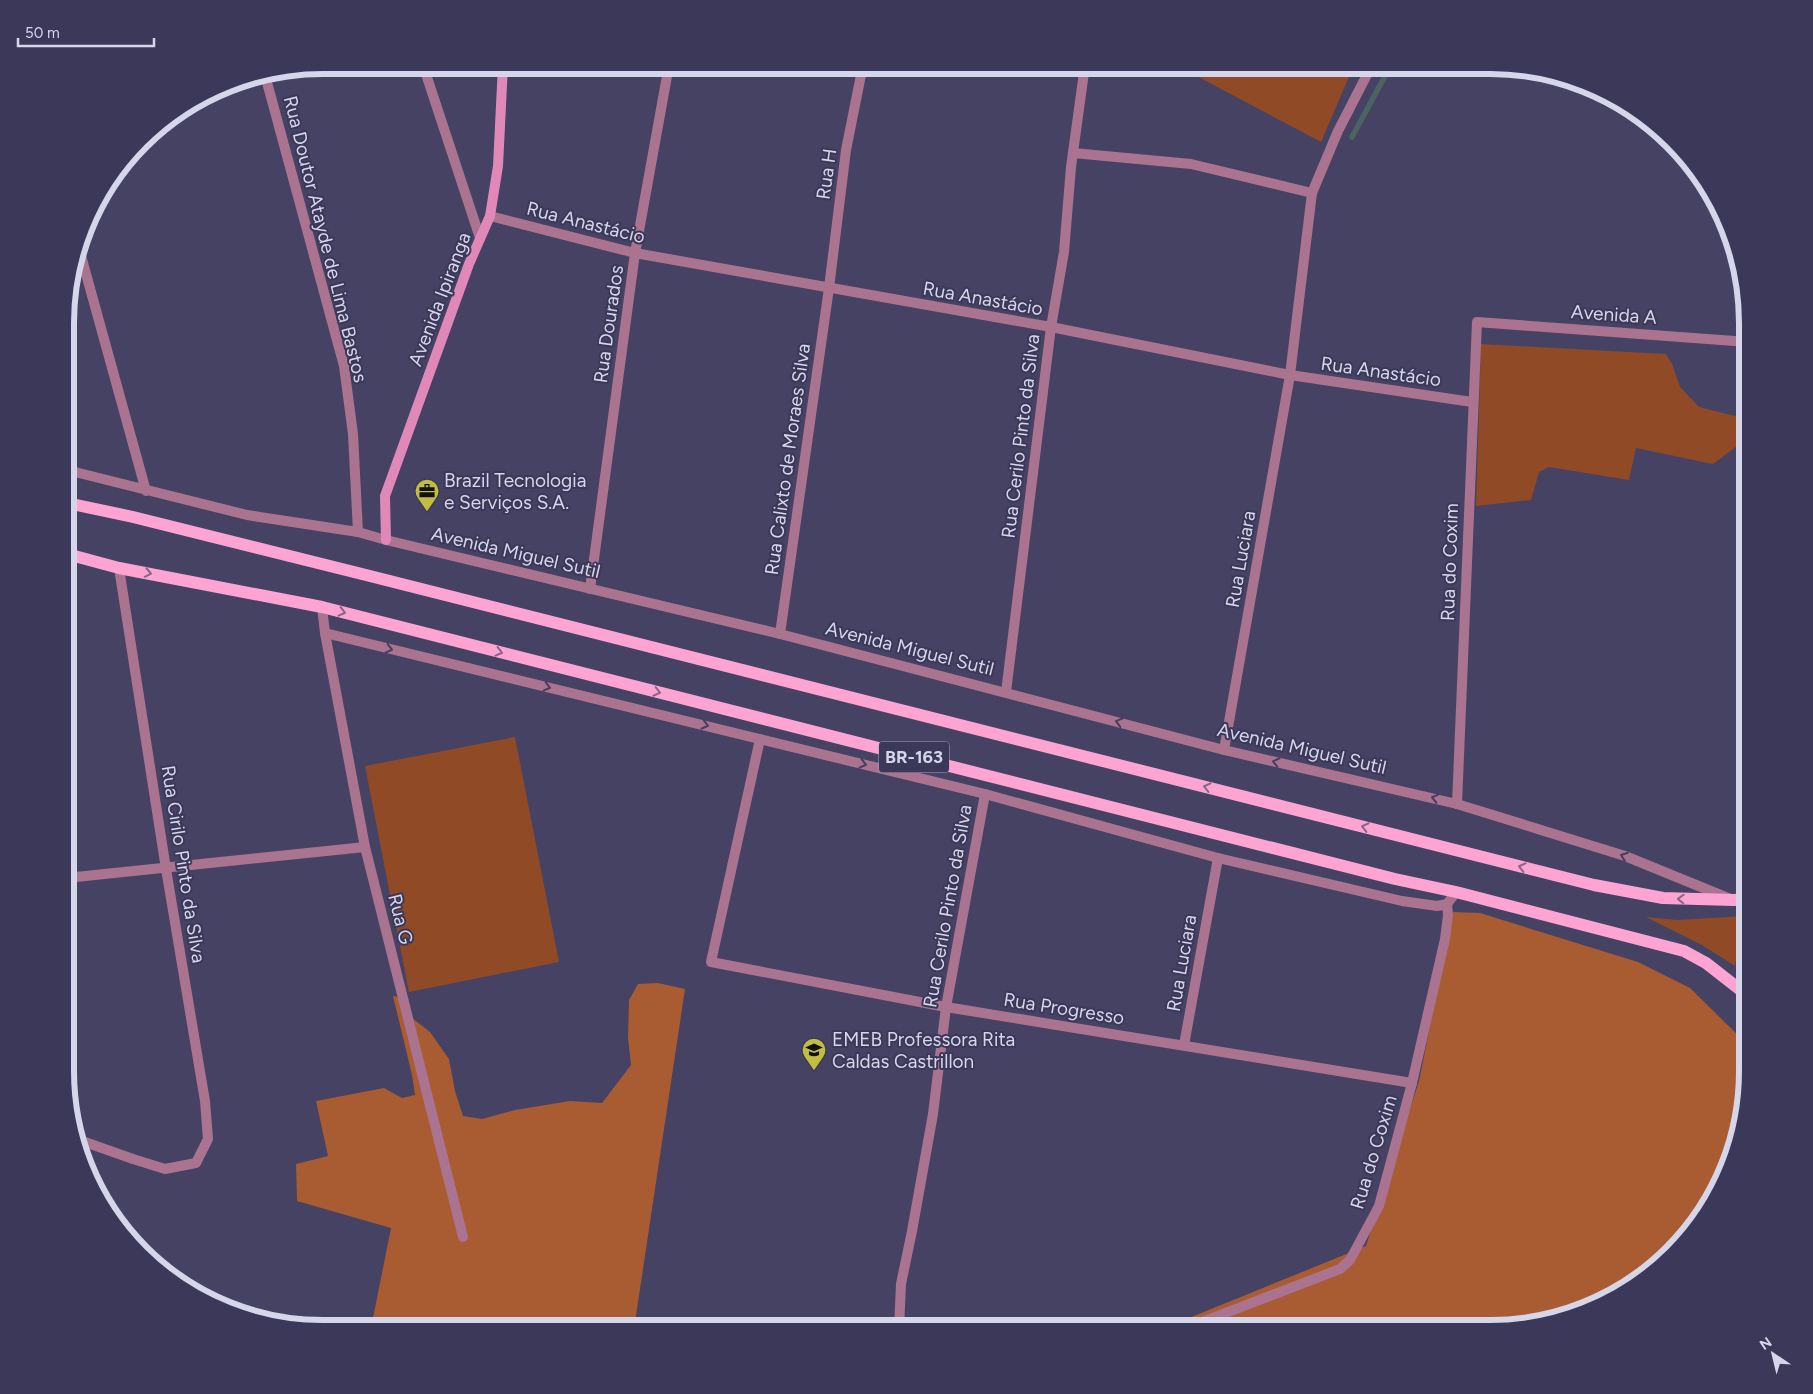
<svg xmlns="http://www.w3.org/2000/svg" width="1813" height="1394" font-family="Figtree,sans-serif">
	<style>
		.green { fill: #904b26 }
		.forest { fill: #a95b31 }
		.lines { fill: none; stroke-linecap: round; stroke-linejoin: round }
		.stream { stroke: #4b6361; stroke-width: 5.5 }
		.street { stroke: #aa7390; stroke-width: 10 }
		.secondary { stroke: #e089b8; stroke-width: 10 }
		.primary { stroke: #fda4d3; stroke-width: 12 }
		.oneway { stroke: #89638a }
		.oneway2 { stroke: #463e5e }
		.labels { text-anchor: middle; stroke-width: 4; stroke-linejoin: round; paint-order: stroke }
		.shield { fill: #3b3859; stroke: #a8a7bf; stroke-width: 1 }
		.shield-label { font-size: 18px; font-weight: bold; fill: #d6d6eb }
		.street-label { font-size: 19px; fill: #d6d6eb; stroke: #3b3859 }
		.poi-label { font-size: 19px; fill: #d6d6eb; stroke: #3b3859; text-anchor: start }
		.rim { fill: none; stroke: #d6d6eb; stroke-width: 6 }
	</style>
	<rect width="100%" height="100%" fill="#454264"/>
	<g class="green">
		<path d="M1176 65H1354L1321 142Z"/>
		<path d="M1481 344 1666 354 1672 364 1680 387 1699 407 1739 417 1745 440 1713 464 1636 448 1629 480 1549 467 1539 472 1531 500 1476 506Z"/>
		<path d="M515 737 559 962 409 992 365 766Z"/>
		<path d="M1746 916 1739 937 1735 966 1702 945 1646 917 1677 920Z"/>
	</g>
	<g class="forest">
		<path d="M1453 912 1480 913 1638 962 1690 988 1747 1044V1088L1728 1170 1684 1241 1604 1303 1541 1324 1490 1329H1162L1366 1246 1419 1081Z"/>
		<path d="M658 983 685 989 634 1329 371 1328 391 1228 297 1201 296 1164 328 1156 316 1101 384 1088 402 1098 415 1095 412 1075 393 996 408 998 412 1018 430 1032 449 1059 455 1091 463 1116 482 1119 515 1110 570 1101 602 1103 631 1065 628 1038 629 1000 638 984Z"/>
	</g>
	<g class="lines">
		<path class="stream" d="M1352 137 1391 65"/>
		<g class="street">
			<path d="M423 65 480 238"/>
			<path d="M265 75 344 366 353 434 358 532"/>
			<path d="M1073 153 1191 164 1312 193 1290 375 1224 750"/>
			<path d="M1312 193 1338 131 1372 65"/>
			<path d="M490 216 635 253 1051 327 1290 375 1472 402"/>
			<path d="M80 252 146 491"/>
			<path d="M67 470 247 515 358 532 386 540 780 634 1224 750 1457 804 1625 856 1728 898"/>
			<path d="M590 589 635 253 669 65"/>
			<path d="M322 607 325 633 365 847 463 1237"/>
			<path d="M325 633 985 794 1218 858 1402 901 1437 906 1447 904 1456 892"/>
			<path d="M780 634 829 288 846 150 863 65"/>
			<path d="M1006 692 1051 327 1064 252 1071 167 1085 65"/>
			<path d="M760 739 711 962 946 1007 1412 1083"/>
			<path d="M1457 804 1477 322 1748 342"/>
			<path d="M66 878 365 847"/>
			<path d="M1184 1045 1218 858"/>
			<path d="M79 1138 82 1141 133 1159 165 1169 196 1163 208 1139 205 1101 166 869 119 568"/>
			<path d="M899 1329 901 1284 912 1231 933 1114 946 1007 985 794"/>
			<path d="M1184 1329 1340 1269 1350 1260 1379 1206 1412 1083 1445 939 1448 915 1447 904"/>
		</g>
		<path class="secondary" d="M386 540 385 496 469 264 490 216 498 166 503 65"/>
		<g class="primary">
			<path d="M67 503 133 517 366 575 1594 885 1663 898 1734 900 1748 899"/>
			<path d="M67 554 119 568 322 607 1395 879 1456 892 1684 951 1706 963 1747 995"/>
		</g>
	</g>
	<defs><path id="oneway-chevron" d="M-2-3.5L2.5 0L-2 3.5" fill="none" stroke-width="1.6" stroke-linecap="round" stroke-linejoin="round" transform="scale(1.25)"/></defs>
	<g class="oneway">
		<use href="#oneway-chevron" transform="translate(148 573) rotate(11)"/>
		<use href="#oneway-chevron" transform="translate(342 612) rotate(14)"/>
		<use href="#oneway-chevron" transform="translate(499 652) rotate(14)"/>
		<use href="#oneway-chevron" transform="translate(657 692) rotate(14)"/>
		<use href="#oneway-chevron" transform="translate(1207 787) rotate(-166)"/>
		<use href="#oneway-chevron" transform="translate(1365 827) rotate(-166)"/>
		<use href="#oneway-chevron" transform="translate(1522 867) rotate(-166)"/>
		<use href="#oneway-chevron" transform="translate(1681 899) rotate(-178)"/>
	</g>
	<g class="oneway2">
		<use href="#oneway-chevron" transform="translate(389 649) rotate(14)"/>
		<use href="#oneway-chevron" transform="translate(547 687) rotate(14)"/>
		<use href="#oneway-chevron" transform="translate(1119 722) rotate(-165)"/>
		<use href="#oneway-chevron" transform="translate(705 725) rotate(14)"/>
		<use href="#oneway-chevron" transform="translate(1276 762) rotate(-167)"/>
		<use href="#oneway-chevron" transform="translate(863 764) rotate(14)"/>
		<use href="#oneway-chevron" transform="translate(1435 798) rotate(-167)"/>
		<use href="#oneway-chevron" transform="translate(1624 856) rotate(-160)"/>
	</g>
	<defs>
		<symbol id="office-pin" viewBox="-11 -11 22 30"><path d="M0 17L-7.5 6A9.5 9.5 0 1 1 7.5 6Z" fill="#c2bd3f" stroke="#3b3859"/><path d="M-6-3h4V-5.5h4V-3h4V5H-6ZM-1-4.5V-3h2v-1.5ZM-6 0V1H6V0Z" fill="#111"/></symbol>
		<symbol id="school-pin" viewBox="-11 -11 22 30"><path d="M0 17L-7.5 6A9.5 9.5 0 1 1 7.5 6Z" fill="#c2bd3f" stroke="#3b3859"/><path d="M0-5L7-2L0 1L-7-2ZM-4 1L0 2.5L4 1V4Q0 6-4 4Z" fill="#111"/></symbol>
	</defs>
	<g fill-rule="evenodd">
		<use href="#office-pin" x="413" y="477" width="28" height="38"/>
		<use href="#school-pin" x="800" y="1036" width="28" height="38"/>
	</g>
	<g class="labels">
		<rect class="shield" x="879" y="741.5" width="70" height="31" rx="4"/>
		<g class="shield-label">
			<text x="914" y="763">BR-163</text>
		</g>
		<g class="street-label">
			<text transform="translate(826 174) rotate(-82)" y="7">Rua H</text>
			<text transform="translate(586 222) rotate(14)" y="7">Rua Anastácio</text>
			<text transform="translate(326 239) rotate(76)" y="7">Rua Doutor Atayde de Lima Bastos</text>
			<text transform="translate(983 298) rotate(10)" y="7">Rua Anastácio</text>
			<text transform="translate(439 299) rotate(-69)" y="7">Avenida Ipiranga</text>
			<text transform="translate(1614 314) rotate(4)" y="7">Avenida A</text>
			<text transform="translate(608 324) rotate(-82)" y="7">Rua Dourados</text>
			<text transform="translate(1381 371) rotate(8)" y="7">Rua Anastácio</text>
			<text transform="translate(1020 436) rotate(-83)" y="7">Rua Cerilo Pinto da Silva</text>
			<text transform="translate(787 459) rotate(-82)" y="7">Rua Calixto de Moraes Silva</text>
			<text transform="translate(516 552) rotate(13)" y="7">Avenida Miguel Sutil</text>
			<text transform="translate(1240 559) rotate(-80)" y="7">Rua Luciara</text>
			<text transform="translate(1449 562) rotate(-88)" y="7">Rua do Coxim</text>
			<text transform="translate(910 648) rotate(14)" y="7">Avenida Miguel Sutil</text>
			<text transform="translate(1302 748) rotate(13)" y="7">Avenida Miguel Sutil</text>
			<text transform="translate(184 864) rotate(81)" y="7">Rua Cirilo Pinto da Silva</text>
			<text transform="translate(947 906) rotate(-80)" y="7">Rua Cerilo Pinto da Silva</text>
			<text transform="translate(401 919) rotate(76)" y="7">Rua G</text>
			<text transform="translate(1181 963) rotate(-80)" y="7">Rua Luciara</text>
			<text transform="translate(1064 1008) rotate(9)" y="7">Rua Progresso</text>
			<text transform="translate(1373 1152) rotate(-73)" y="7">Rua do Coxim</text>
		</g>
		<g class="poi-label">
			<text x="444" y="487">Brazil Tecnologia<tspan x="444" dy="22">e Serviços S.A.</tspan></text>
			<text x="832" y="1046">EMEB Professora Rita<tspan x="832" dy="22">Caldas Castrillon</tspan></text>
		</g>
	</g>
	<path d="M0 0H1813V1394H0ZM323 74H1490A249 249 0 0 1 1739 323V1071A249 249 0 0 1 1490 1320H323A249 249 0 0 1 74 1071V323A249 249 0 0 1 323 74Z" fill="#3b3859" fill-rule="evenodd"/>
	<path class="rim" d="M323 74H1490A249 249 0 0 1 1739 323V1071A249 249 0 0 1 1490 1320H323A249 249 0 0 1 74 1071V323A249 249 0 0 1 323 74Z"/>
	<g transform="translate(1773 1354) rotate(325)" stroke="#3b3859" stroke-width="4" paint-order="stroke">
	<path d="M0-4L9 19L0 12L-9 19Z" fill="#d6d6eb"/>
	<text y="-8" font-size="14" font-weight="bold" text-anchor="middle" fill="#d6d6eb">N</text>
	</g>
	<path d="M18 38v8h136v-8" fill="none" stroke="#d6d6eb" stroke-width="2.5"/>
	<text x="25" y="38" font-size="15" fill="#d6d6eb" stroke="#3b3859" stroke-width="4" paint-order="stroke">50 m</text>
</svg>
